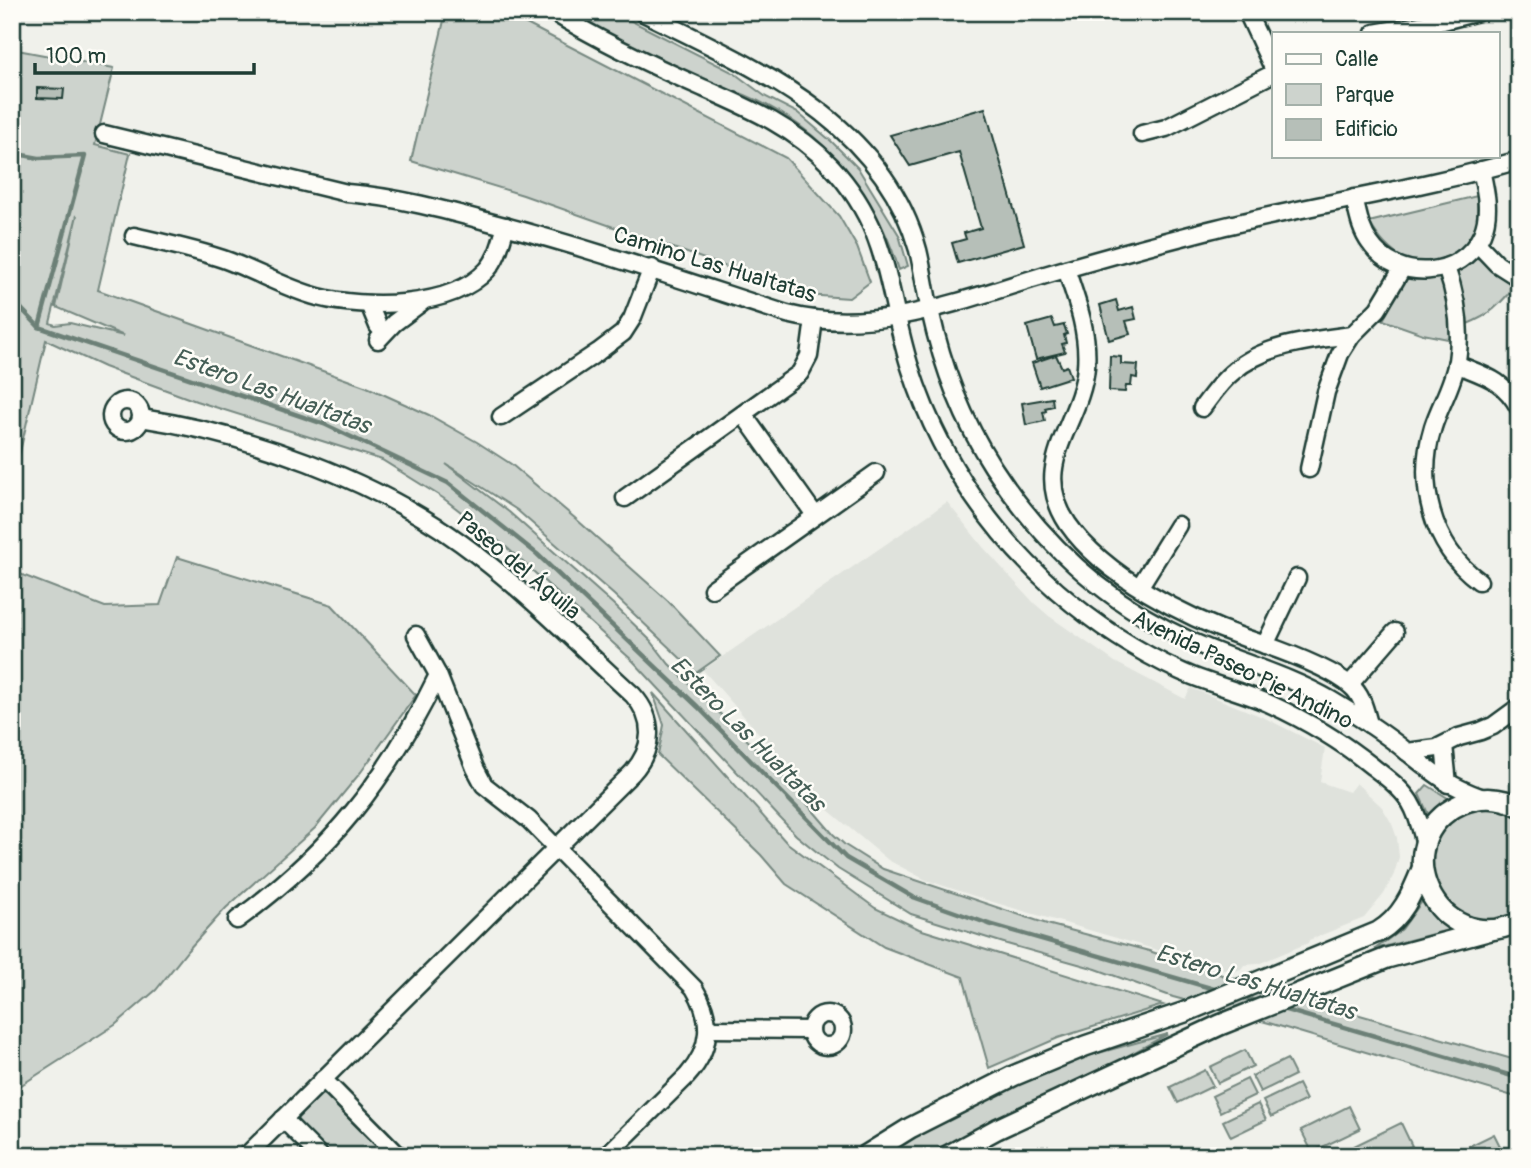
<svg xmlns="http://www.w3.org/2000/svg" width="1531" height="1168" font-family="Pangolin,sans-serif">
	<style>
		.built { fill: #dfe2dc }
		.green { fill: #cdd3cd; stroke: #768880; stroke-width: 2; fill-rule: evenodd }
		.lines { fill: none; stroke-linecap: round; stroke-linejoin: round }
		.stream { stroke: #6c8077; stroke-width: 4.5 }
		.building { fill: #b6bfb8; stroke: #1f3d34; stroke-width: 2 }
		.minor-casing { stroke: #1f3d34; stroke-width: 21 }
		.major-casing { stroke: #1f3d34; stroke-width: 24 }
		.minor { stroke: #fdfcf7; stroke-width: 16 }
		.major { stroke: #fdfcf7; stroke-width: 19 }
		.labels { text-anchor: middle; stroke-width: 5; stroke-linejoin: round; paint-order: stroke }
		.street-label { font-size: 23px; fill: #1f3d34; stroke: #fdfcf7 }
		.water-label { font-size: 24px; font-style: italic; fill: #455e56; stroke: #fdfcf7 }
	</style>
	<rect width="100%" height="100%" fill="#f0f1eb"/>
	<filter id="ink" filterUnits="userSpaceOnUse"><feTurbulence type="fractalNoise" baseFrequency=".0143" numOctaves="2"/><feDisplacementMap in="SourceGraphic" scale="14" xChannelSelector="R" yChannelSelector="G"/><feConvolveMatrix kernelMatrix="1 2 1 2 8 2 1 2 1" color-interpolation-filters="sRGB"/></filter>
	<g filter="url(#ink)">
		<path class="built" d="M947 502 983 547 1034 603 1049 616 1115 662 1185 699 1191 688 1265 718 1325 748 1320 782 1349 792 1356 783 1382 807 1392 824 1397 838 1399 857 1394 874 1384 894 1364 918 1309 940 1308 943 1258 964 1244 965 1241 969 1233 972 986 900 926 880 888 860 821 804 703 670Z"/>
		<g class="green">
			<path d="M446 12H499L511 16 786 158 839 216 857 247 870 282 849 298 806 295 523 195 411 161Z"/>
			<path d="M566 12H614L734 73 766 97 798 113 831 141 858 168 899 235 908 266 899 270C875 191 822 127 745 95 727 88 708 84 690 76 673 69 658 59 642 51 616 38 590 27 566 12Z"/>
			<path d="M12 49 114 68 95 145 130 154 98 290 367 387 429 415 477 442 511 464 576 519 668 601 720 656 696 673 614 595 517 510 446 464 509 512 613 604 651 641 669 664 780 772 833 834 845 845 883 869 1047 924 1149 951 1225 976 1519 1061V1098L1269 1023 1173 997 1096 969 1007 944 911 914 838 869 796 835 633 661 505 546 443 498 382 460 196 401 104 367 46 340 12 486ZM77 215 56 307 124 336 70 323 55 325 50 323Z"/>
			<path d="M1477 196V225L1467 243 1496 274 1515 286C1493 313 1485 318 1452 330L1453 340 1423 334 1383 320 1403 284 1406 260C1389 251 1379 239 1369 222Z"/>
			<path d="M177 557 332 605 416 695 361 772 315 828 226 908 188 950 156 990 115 1025 12 1091V571L105 607 160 605Z"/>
			<path d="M653 693 786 842 875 908 919 929 1163 1005 1058 1038 989 1068 963 977 884 947 786 884 761 855 658 755 664 725Z"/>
			<path d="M1427 785 1451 800 1438 809 1430 818 1419 794Z"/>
			<path d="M1481 805 1519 814V913L1494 923 1458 915 1433 888 1429 852 1447 820Z"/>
			<path d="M1423 900 1430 912 1452 929 1375 949 1402 929Z"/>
			<path d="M1168 1034 1074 1085 930 1156H881L945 1119 1069 1061Z"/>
			<path d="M1245 1050 1253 1066 1218 1083 1210 1067Z"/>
			<path d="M1287 1059 1295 1075 1260 1092 1252 1076Z"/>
			<path d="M1205 1070 1213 1086 1178 1103 1170 1087Z"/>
			<path d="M1247 1079 1255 1095 1220 1112 1212 1096Z"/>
			<path d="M1298 1084 1306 1100 1271 1117 1263 1101Z"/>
			<path d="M320 1094 330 1096 390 1156H328L297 1124 298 1114Z"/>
			<path d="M1258 1104 1266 1120 1231 1137 1223 1121Z"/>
			<path d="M1349 1106 1360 1129 1312 1152 1301 1130Z"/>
			<path d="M1401 1123 1412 1146 1391 1156H1356L1352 1147Z"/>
			<path d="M1494 1134 1505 1156H1449Z"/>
		</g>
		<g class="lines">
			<g class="stream">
				<path d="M12 153 39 158 85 156 39 327"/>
				<path d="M12 299 39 327 324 424 448 483 537 554 698 707 846 858 913 897 989 924 1221 991"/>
				<path d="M1239 996 1258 1002"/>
				<path d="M1279 1008 1519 1078"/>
			</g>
		</g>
		<g class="building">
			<path d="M37 88 64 89 63 99 37 98Z"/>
			<path d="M985 108 1024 244 958 263 952 243 966 239 964 233 981 228 959 152 910 166 890 135Z"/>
			<path d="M1116 300 1119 311 1133 307 1136 319 1126 321 1130 334 1109 340 1100 305Z"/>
			<path d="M1052 319 1055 327 1064 325 1067 334 1064 335 1066 343 1062 344 1065 352 1036 359 1027 326Z"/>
			<path d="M1056 355 1062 368 1067 366 1071 377 1040 387 1032 363Z"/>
			<path d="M1110 356 1121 357V364L1138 365 1137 378 1132 377 1131 386H1126L1125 392 1109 391Z"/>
			<path d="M1052 398 1053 406 1045 408 1046 411 1043 412 1045 421 1026 425 1022 403Z"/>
		</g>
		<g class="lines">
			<defs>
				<g id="minor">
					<path d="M553 12C600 41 651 65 701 87 749 108 794 127 831 166 890 229 886 288 909 364 937 453 988 530 1057 591 1094 623 1136 651 1180 671 1209 684 1241 691 1270 704 1307 721 1341 741 1373 767 1386 777 1401 788 1410 802 1418 815 1421 829 1425 844"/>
					<path d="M642 12C752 67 882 119 918 250 923 270 925 290 930 310 942 365 962 419 993 467 1042 543 1108 604 1191 641 1237 662 1286 674 1331 700 1356 715 1383 732 1406 751 1435 774 1447 785 1483 798"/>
					<path d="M1247 12 1274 70"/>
					<path d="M1374 33 1443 21 1478 12"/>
					<path d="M104 134 347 193C397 197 445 210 493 223 593 249 688 282 787 314 874 336 963 300 1045 275 1099 259 1154 244 1209 230 1311 204 1417 190 1519 160"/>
					<path d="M1142 134 1166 128 1274 73"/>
					<path d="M1354 198C1358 213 1360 230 1370 243 1397 283 1462 279 1482 234 1491 213 1486 192 1481 170"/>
					<path d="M134 236C164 243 194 249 223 259 255 270 284 288 318 297 365 309 451 309 487 270 498 258 501 242 506 226"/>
					<path d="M1477 243 1497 264 1519 278"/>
					<path d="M1446 267C1457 298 1462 329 1457 361 1453 385 1440 405 1433 427 1416 482 1431 546 1479 581"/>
					<path d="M1066 269C1077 301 1089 333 1086 367 1081 424 1028 465 1068 524 1104 576 1187 618 1245 638 1272 647 1330 667 1351 686 1362 695 1365 710 1369 724"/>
					<path d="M369 304 378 326 384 333"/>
					<path d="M378 340 394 323 422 302"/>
					<path d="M1456 364C1485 376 1503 379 1519 408"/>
					<circle cx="126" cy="416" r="15"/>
					<path d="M1202 408C1212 395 1221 381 1234 371 1265 344 1313 340 1352 335"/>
					<path d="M743 414 815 515"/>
					<path d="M501 417 598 352 623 333 632 319 652 268"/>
					<path d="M141 418C248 434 373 479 461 543 523 588 577 644 633 695 655 719 654 749 632 773L246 1156"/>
					<path d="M1309 469 1326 392 1340 354 1352 335 1378 309 1402 269"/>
					<path d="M625 498 800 373 809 356 814 319"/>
					<path d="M1140 586 1178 525"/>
					<path d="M712 589 876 473"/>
					<path d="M416 635 438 675 475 768 484 785 529 820 694 988C713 1019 712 1048 687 1076L606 1156"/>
					<path d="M1265 645 1297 578"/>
					<path d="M1350 684 1395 632"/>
					<path d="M1444 745 1448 784"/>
					<path d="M1407 752 1437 748 1459 737 1481 731 1493 726 1519 707"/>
					<path d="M237 920C331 851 387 780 438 675"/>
					<circle cx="827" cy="1030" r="16"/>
					<path d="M708 1029 811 1030"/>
					<path d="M323 1079 399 1156"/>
					<path d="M283 1119 320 1156"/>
				</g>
				<g id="major">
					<path d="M1519 806C1501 797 1480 796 1461 804 1382 840 1436 961 1519 922"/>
					<path d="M865 1156 910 1128 1013 1076 1085 1046 1185 1012 1378 932C1402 918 1412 894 1422 869"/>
					<path d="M947 1156 997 1129 1220 1025 1387 958 1491 930"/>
				</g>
			</defs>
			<use href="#minor" class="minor-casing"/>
			<use href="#major" class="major-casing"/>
			<use href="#minor" class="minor"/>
			<use href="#major" class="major"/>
		</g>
	</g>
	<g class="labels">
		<g class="street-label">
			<text transform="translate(715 264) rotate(17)" y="8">Camino Las Hualtatas</text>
			<text transform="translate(519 565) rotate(40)" y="8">Paseo del Águila</text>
			<text transform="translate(1243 669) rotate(26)" y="8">Avenida Paseo Pie Andino</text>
		</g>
		<g class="water-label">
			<text transform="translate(272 391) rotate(20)" y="8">Estero Las Hualtatas</text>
			<text transform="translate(748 734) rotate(45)" y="8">Estero Las Hualtatas</text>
			<text transform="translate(1256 982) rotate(17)" y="8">Estero Las Hualtatas</text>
		</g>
	</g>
	<rect width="1531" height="1168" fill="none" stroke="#fdfcf7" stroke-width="42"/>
	<rect x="21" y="21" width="1489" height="1126" fill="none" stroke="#1f3d34" stroke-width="2.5" filter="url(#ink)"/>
	<rect x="1272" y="32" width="228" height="126" fill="#fdfcf7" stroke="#a4b0a9" stroke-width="2"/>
	<rect x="1286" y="54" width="35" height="10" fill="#fdfcf7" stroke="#a4b0a9" stroke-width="2"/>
	<text x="1335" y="66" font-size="21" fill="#1f3d34">Calle</text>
	<rect x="1286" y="84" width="35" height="21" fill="#cdd3cd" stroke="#a4b0a9" stroke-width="2"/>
	<text x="1335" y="102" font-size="21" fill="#1f3d34">Parque</text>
	<rect x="1286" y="119" width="35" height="21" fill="#b6bfb8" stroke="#a4b0a9" stroke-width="2"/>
	<text x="1335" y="136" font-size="21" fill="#1f3d34">Edificio</text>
	<path d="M35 63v10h219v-10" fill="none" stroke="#1f3d34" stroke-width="3.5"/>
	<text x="46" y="63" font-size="21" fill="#1f3d34" stroke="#fdfcf7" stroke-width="5" paint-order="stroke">100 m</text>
</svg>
